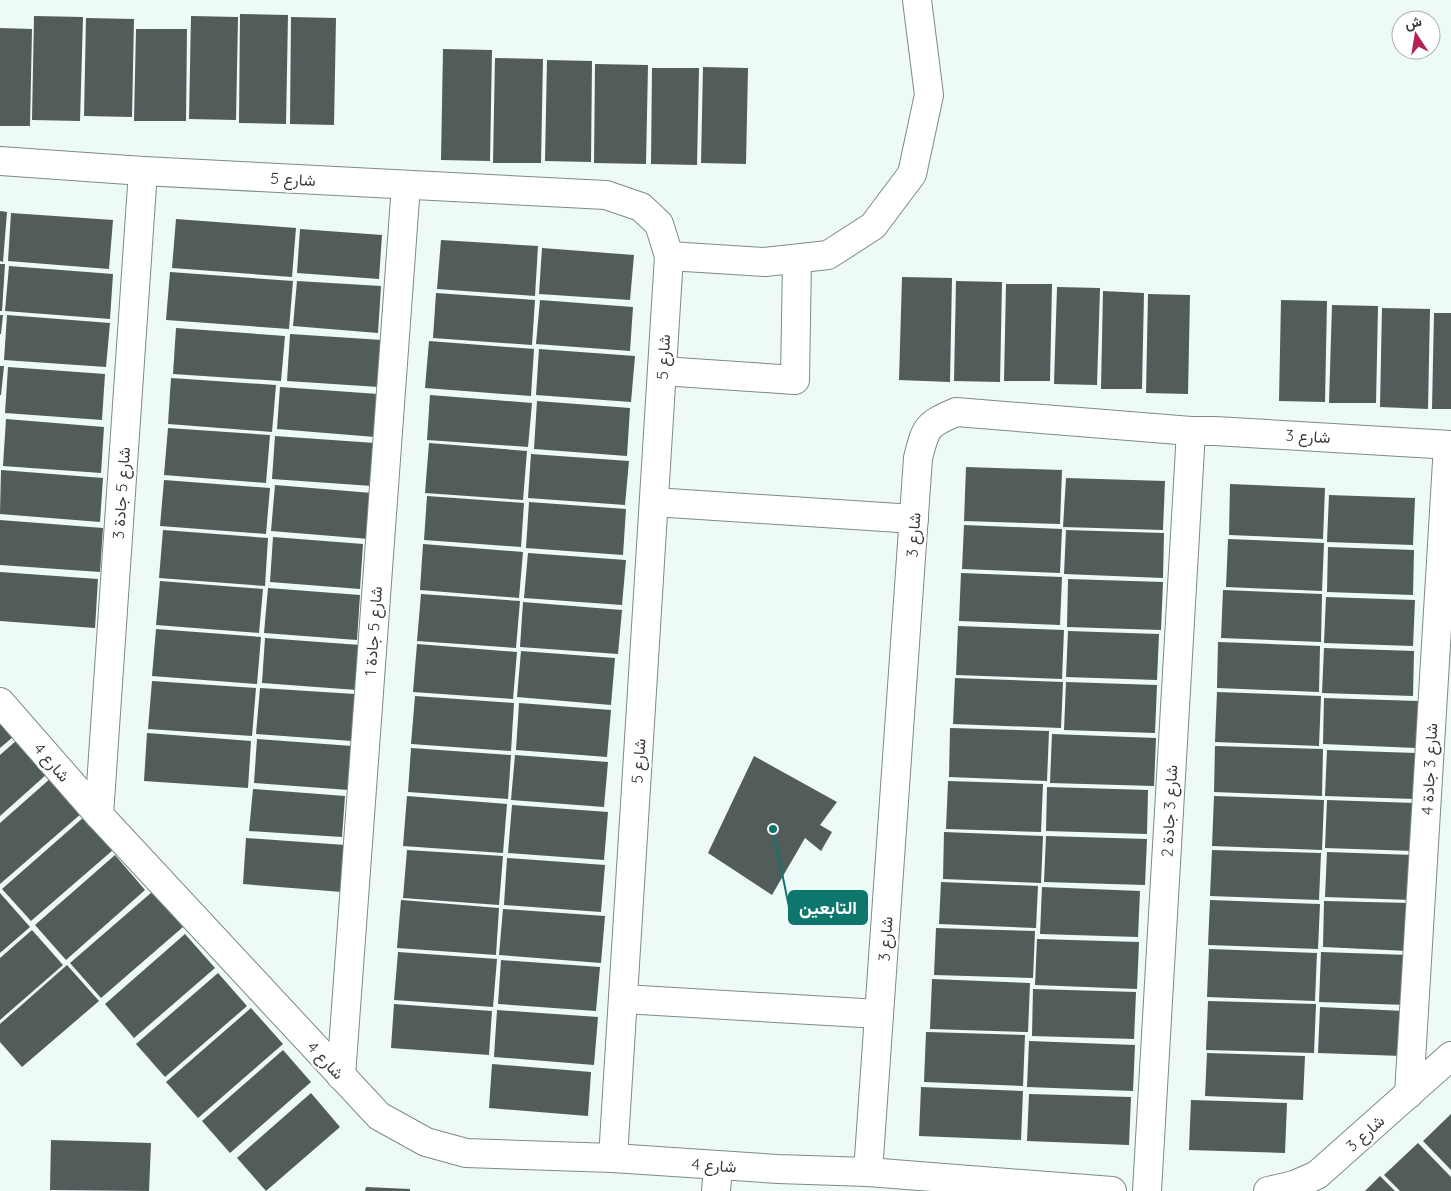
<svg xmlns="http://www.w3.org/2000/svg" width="1451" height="1191" font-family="Quicksand,Vazirmatn,sans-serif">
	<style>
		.building { fill: #515c5b }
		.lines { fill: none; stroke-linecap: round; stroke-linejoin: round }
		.minor-casing { stroke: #7e8a89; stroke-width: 30 }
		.minor { stroke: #fff; stroke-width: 28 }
		.labels { text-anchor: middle; stroke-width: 5; stroke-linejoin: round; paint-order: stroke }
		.street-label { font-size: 16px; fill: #353a39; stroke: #fff }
		.leader { fill: none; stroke: #0f766e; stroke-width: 2 }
		.callout-dot { fill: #0f766e; stroke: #fff; stroke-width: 2 }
		.callout { fill: #0f766e; stroke: #0f766e; stroke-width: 2 }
		.callout-label { font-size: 18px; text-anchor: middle; font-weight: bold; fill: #fff }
	</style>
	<rect width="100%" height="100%" fill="#edfaf8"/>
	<g class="building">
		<path d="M240 14 288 15 286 124 239 123Z"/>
		<path d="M34 16 83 17 80 121 32 120Z"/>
		<path d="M191 16 238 17 236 120 189 119Z"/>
		<path d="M291 17 336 18 334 125 290 124Z"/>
		<path d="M86 18 134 19 132 117 84 116Z"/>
		<path d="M0 28 32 29 30 126H0Z"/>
		<path d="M136 29H187L186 121H134Z"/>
		<path d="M443 49 492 50 490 161 441 160Z"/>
		<path d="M495 58 543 59 541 163H493Z"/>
		<path d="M547 60 592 61 591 162 545 161Z"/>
		<path d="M595 64 648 65 646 164 594 163Z"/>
		<path d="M703 67 748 68 746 164 701 163Z"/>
		<path d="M652 68H699L697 165 651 164Z"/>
		<path d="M0 211 7 212 3 262 0 261Z"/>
		<path d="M11 213 113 220 109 269 8 261Z"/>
		<path d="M176 219 296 228 292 277 172 268Z"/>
		<path d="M300 229 382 235 379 279 297 273Z"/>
		<path d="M441 240 538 246 535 296 437 289Z"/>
		<path d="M542 248 634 255 630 300 539 294Z"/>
		<path d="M0 264H5L2 311H0Z"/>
		<path d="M9 266 113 274 110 319 5 311Z"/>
		<path d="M170 272 293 281 289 329 166 320Z"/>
		<path d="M902 277 952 278 950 382 899 380Z"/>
		<path d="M297 281 381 286 378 333 293 326Z"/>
		<path d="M956 281 1002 282 1000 382 954 381Z"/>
		<path d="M1006 284H1052L1050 381H1004Z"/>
		<path d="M1057 287 1100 288 1097 385 1054 384Z"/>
		<path d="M1103 291 1144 293 1142 389H1101Z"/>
		<path d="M436 293 535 300 532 345 433 338Z"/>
		<path d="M1148 294 1190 295 1188 394 1146 393Z"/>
		<path d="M540 300 633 307 630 351 536 344Z"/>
		<path d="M1281 300 1327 301 1325 402 1279 401Z"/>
		<path d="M1332 305 1378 306 1376 403H1329Z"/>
		<path d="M1382 308 1430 309 1428 409 1380 407Z"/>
		<path d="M1434 313H1451V409H1432Z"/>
		<path d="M0 315H3L1 334H0Z"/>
		<path d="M7 315 110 323 106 367 4 360Z"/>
		<path d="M176 328 285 336 281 381 173 374Z"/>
		<path d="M290 334 382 340 379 387 287 381Z"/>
		<path d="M429 341 534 349 531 396 425 388Z"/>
		<path d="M539 349 635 356 631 402 536 395Z"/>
		<path d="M0 366H4L1 395H0Z"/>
		<path d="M8 367 105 374 102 420 5 413Z"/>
		<path d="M171 378 276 385 272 432 168 424Z"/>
		<path d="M280 387 378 394 375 437 277 429Z"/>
		<path d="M430 395 532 403 528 447 427 440Z"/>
		<path d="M537 401 630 408 627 456 534 449Z"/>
		<path d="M6 419 104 427 101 473 3 466Z"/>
		<path d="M168 428 270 435 266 483 164 475Z"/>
		<path d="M275 436 375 443 372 486 272 479Z"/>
		<path d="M429 443 527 451 523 500 425 493Z"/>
		<path d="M531 454 629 461 625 505 528 498Z"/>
		<path d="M966 467 1062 470 1060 524 964 521Z"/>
		<path d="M1 470 103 478 100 522 0 514Z"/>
		<path d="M1066 478 1165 481 1163 530 1063 527Z"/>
		<path d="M164 480 270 488 266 534 160 526Z"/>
		<path d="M1230 484 1325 488 1323 539 1229 535Z"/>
		<path d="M275 485 372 493 369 539 271 531Z"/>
		<path d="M1329 495 1415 498 1413 545 1327 542Z"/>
		<path d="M427 496 524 503 521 547 424 540Z"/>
		<path d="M529 502 626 509 623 555 526 548Z"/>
		<path d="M0 520 103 528 100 572 0 565Z"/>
		<path d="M964 525 1062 529 1060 573 962 569Z"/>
		<path d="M163 530 268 538 265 586 159 578Z"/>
		<path d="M1066 530 1164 533 1163 578 1064 574Z"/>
		<path d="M273 537 363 544 360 589 270 582Z"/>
		<path d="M1228 539 1324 543 1322 591 1226 587Z"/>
		<path d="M423 544 523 552 519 598 420 590Z"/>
		<path d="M1328 547 1414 550 1413 595 1327 592Z"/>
		<path d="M528 553 626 560 622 605 524 598Z"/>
		<path d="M0 572 98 579 95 628 0 621Z"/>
		<path d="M961 573 1062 577 1060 625 959 621Z"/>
		<path d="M1068 579 1163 582 1161 630 1067 627Z"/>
		<path d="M160 581 263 589 259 633 156 625Z"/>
		<path d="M268 588 360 595 357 640 264 633Z"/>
		<path d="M1223 590 1322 594 1321 642 1221 638Z"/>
		<path d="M421 594 520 601 516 648 417 641Z"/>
		<path d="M1326 597 1415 600 1413 646 1324 643Z"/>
		<path d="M523 602 622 610 618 654 520 647Z"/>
		<path d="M958 626 1064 630 1062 679 956 675Z"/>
		<path d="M156 629 261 637 257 684 152 676Z"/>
		<path d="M1068 631 1159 634 1157 680 1066 677Z"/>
		<path d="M265 638 360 645 357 690 262 683Z"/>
		<path d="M1218 642 1320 646 1319 692 1217 688Z"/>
		<path d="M417 644 517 652 513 699 413 692Z"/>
		<path d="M1324 648 1414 651 1413 696 1322 693Z"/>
		<path d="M521 651 615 658 611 705 517 697Z"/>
		<path d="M955 678 1063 682 1061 728 953 724Z"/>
		<path d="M152 681 256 688 252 736 148 729Z"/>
		<path d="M1066 682 1157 685 1155 733 1064 730Z"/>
		<path d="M260 688 355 694 352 741 256 734Z"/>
		<path d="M1217 692 1321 696 1319 746 1215 742Z"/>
		<path d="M415 696 514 703 511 751 411 744Z"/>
		<path d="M1324 698 1418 701 1416 748 1323 744Z"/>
		<path d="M519 703 611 710 607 757 516 750Z"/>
		<path d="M0 723 13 737 0 748Z"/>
		<path d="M950 728 1049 731 1047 781 949 777Z"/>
		<path d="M147 733 251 741 248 788 144 781Z"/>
		<path d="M1052 734 1156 738 1154 786 1050 783Z"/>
		<path d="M257 739 352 746 349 790 254 783Z"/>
		<path d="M17 740 47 774 0 816V755Z"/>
		<path d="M1215 746 1323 749 1322 796 1214 792Z"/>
		<path d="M411 748 511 755 508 799 408 792Z"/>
		<path d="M1327 750 1416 753 1414 799 1325 796Z"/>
		<path d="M515 755 608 762 604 807 511 800Z"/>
		<path d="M754 756 837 802 820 825 832 832 821 851 805 838 772 895 708 853Z"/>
		<path d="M51 778 82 813 0 884V823Z"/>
		<path d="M948 781 1043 784 1041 832 946 829Z"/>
		<path d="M1047 787 1148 790 1147 834 1046 831Z"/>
		<path d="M253 789 345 796 342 837 249 831Z"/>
		<path d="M407 796 507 804 503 853 403 846Z"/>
		<path d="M1214 796 1324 800 1322 850 1212 846Z"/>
		<path d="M1327 800 1415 803 1413 851 1325 848Z"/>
		<path d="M512 805 608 812 604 860 508 853Z"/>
		<path d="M84 817 113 850 31 921 2 889Z"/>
		<path d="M944 832 1043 836 1041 883 943 879Z"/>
		<path d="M1046 836 1147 839 1145 885 1044 882Z"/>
		<path d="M246 838 345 845 342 892 243 884Z"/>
		<path d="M407 850 503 856 499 905 403 898Z"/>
		<path d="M1212 850 1321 853 1319 900 1210 896Z"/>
		<path d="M1327 852 1414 855 1412 900 1325 897Z"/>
		<path d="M115 855 145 890 66 960 35 925Z"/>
		<path d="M507 858 605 865 601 912 504 905Z"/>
		<path d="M941 882 1038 886 1036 928 939 924Z"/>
		<path d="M1042 887 1140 891 1138 937 1040 934Z"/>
		<path d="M152 892 183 927 101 998 70 963Z"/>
		<path d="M0 893 30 927 0 953Z"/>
		<path d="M401 900 499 908 496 955 397 948Z"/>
		<path d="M1210 900 1320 904 1318 949 1208 945Z"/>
		<path d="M1324 901 1410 903 1408 951 1323 947Z"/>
		<path d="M503 909 605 916 601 963 499 955Z"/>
		<path d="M936 928 1035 931 1033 978 934 975Z"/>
		<path d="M32 930 63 965 0 1020V958Z"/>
		<path d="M185 934 215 968 134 1038 105 1004Z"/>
		<path d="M1037 939 1139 942 1137 989 1035 985Z"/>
		<path d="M1209 949 1317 953 1315 1001 1207 997Z"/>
		<path d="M398 952 497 959 493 1007 394 1000Z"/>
		<path d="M1321 952 1409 955 1407 1005 1319 1002Z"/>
		<path d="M501 960 600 967 596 1011 498 1004Z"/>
		<path d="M67 965 99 1001 22 1067 0 1042V1024Z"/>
		<path d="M218 973 247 1006 165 1077 136 1044Z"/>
		<path d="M932 979 1030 983 1028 1032 930 1029Z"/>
		<path d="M1033 989 1136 992 1134 1039 1032 1036Z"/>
		<path d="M1208 1001 1316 1004 1314 1053 1206 1050Z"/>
		<path d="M394 1004 492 1011 489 1055 391 1048Z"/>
		<path d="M1320 1007 1404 1011 1402 1056 1318 1053Z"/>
		<path d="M251 1008 283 1044 198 1118 166 1082Z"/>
		<path d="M497 1010 598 1017 594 1065 494 1057Z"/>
		<path d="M926 1032 1025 1035 1023 1086 924 1082Z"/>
		<path d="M1029 1041 1135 1045 1133 1091 1027 1087Z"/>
		<path d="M283 1050 311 1082 230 1153 202 1121Z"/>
		<path d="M1207 1053 1305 1056 1303 1100 1205 1096Z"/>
		<path d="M492 1064 591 1072 588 1116 489 1108Z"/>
		<path d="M921 1087 1023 1091 1021 1140 919 1136Z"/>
		<path d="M311 1093 340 1127 266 1191 237 1158Z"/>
		<path d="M1029 1094 1131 1097 1129 1145 1027 1141Z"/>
		<path d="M1191 1100 1287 1103 1285 1153 1189 1150Z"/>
		<path d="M1451 1114V1170L1423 1141Z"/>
		<path d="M51 1140 151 1143 149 1191 50 1190Z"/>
		<path d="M1418 1143 1451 1177V1191H1400L1384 1175Z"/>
		<path d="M1380 1176 1395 1191H1365Z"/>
		<path d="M366 1187 410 1189V1191H365Z"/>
	</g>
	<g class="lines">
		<defs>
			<g id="minor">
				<path d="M0 161 143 171 606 195 641 207 659 224 669 256 613 1158"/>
				<path d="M669 256 765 262 828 255 873 226 912 174 929 95 917 0"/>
				<path d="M662 371 795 380 797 259"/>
				<path d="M654 502 914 519"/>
				<path d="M0 702 99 815 379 1116 426 1142 466 1153 613 1158 778 1169 868 1172 1112 1191"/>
				<path d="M99 815 143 171"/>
				<path d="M623 999 879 1014"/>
				<path d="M341 1076 406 185"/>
				<path d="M1409 1094 1448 445"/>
				<path d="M868 1172 918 458C926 427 926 425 956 412L1191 431H1215L1451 445"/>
				<path d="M716 1191 718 1166"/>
				<path d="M1147 1191 1191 431"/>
				<path d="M1268 1191 1294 1185 1317 1175 1451 1056"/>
			</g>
		</defs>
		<use href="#minor" class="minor-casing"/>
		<use href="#minor" class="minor"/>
	</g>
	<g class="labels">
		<g class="street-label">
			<text transform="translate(293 179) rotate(3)" y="6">شارع 5</text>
			<text transform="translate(663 357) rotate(-87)" y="6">شارع 5</text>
			<text transform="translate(1308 436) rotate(3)" y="6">شارع 3</text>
			<text transform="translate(121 493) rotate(-86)" y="6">شارع 5 جادة 3</text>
			<text transform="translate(913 535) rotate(-86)" y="6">شارع 3</text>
			<text transform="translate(373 631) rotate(-86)" y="6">شارع 5 جادة 1</text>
			<text transform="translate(638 761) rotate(-86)" y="6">شارع 5</text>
			<text transform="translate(52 762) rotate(49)" y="6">شارع 4</text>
			<text transform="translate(1429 769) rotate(-87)" y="6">شارع 3 جادة 4</text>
			<text transform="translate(1169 811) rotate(-87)" y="6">شارع 3 جادة 2</text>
			<text transform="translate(885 939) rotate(-86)" y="6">شارع 3</text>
			<text transform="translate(326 1060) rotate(47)" y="6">شارع 4</text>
			<text transform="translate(1365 1133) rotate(-42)" y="6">شارع 3</text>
			<text transform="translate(714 1165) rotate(4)" y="6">شارع 4</text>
		</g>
	</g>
	<path class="leader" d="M773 829L789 907"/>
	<circle class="callout-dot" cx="773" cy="829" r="5"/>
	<rect class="callout" x="789" y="891" width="78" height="33" rx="5"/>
	<g class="callout-label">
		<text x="828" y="914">التابعين</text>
	</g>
	<g transform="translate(1416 35) rotate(348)"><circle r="24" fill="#ffffff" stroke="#aeb0b0"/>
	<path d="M0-4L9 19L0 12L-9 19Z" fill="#b12255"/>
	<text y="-8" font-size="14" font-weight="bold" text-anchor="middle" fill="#353a39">ش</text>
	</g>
</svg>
